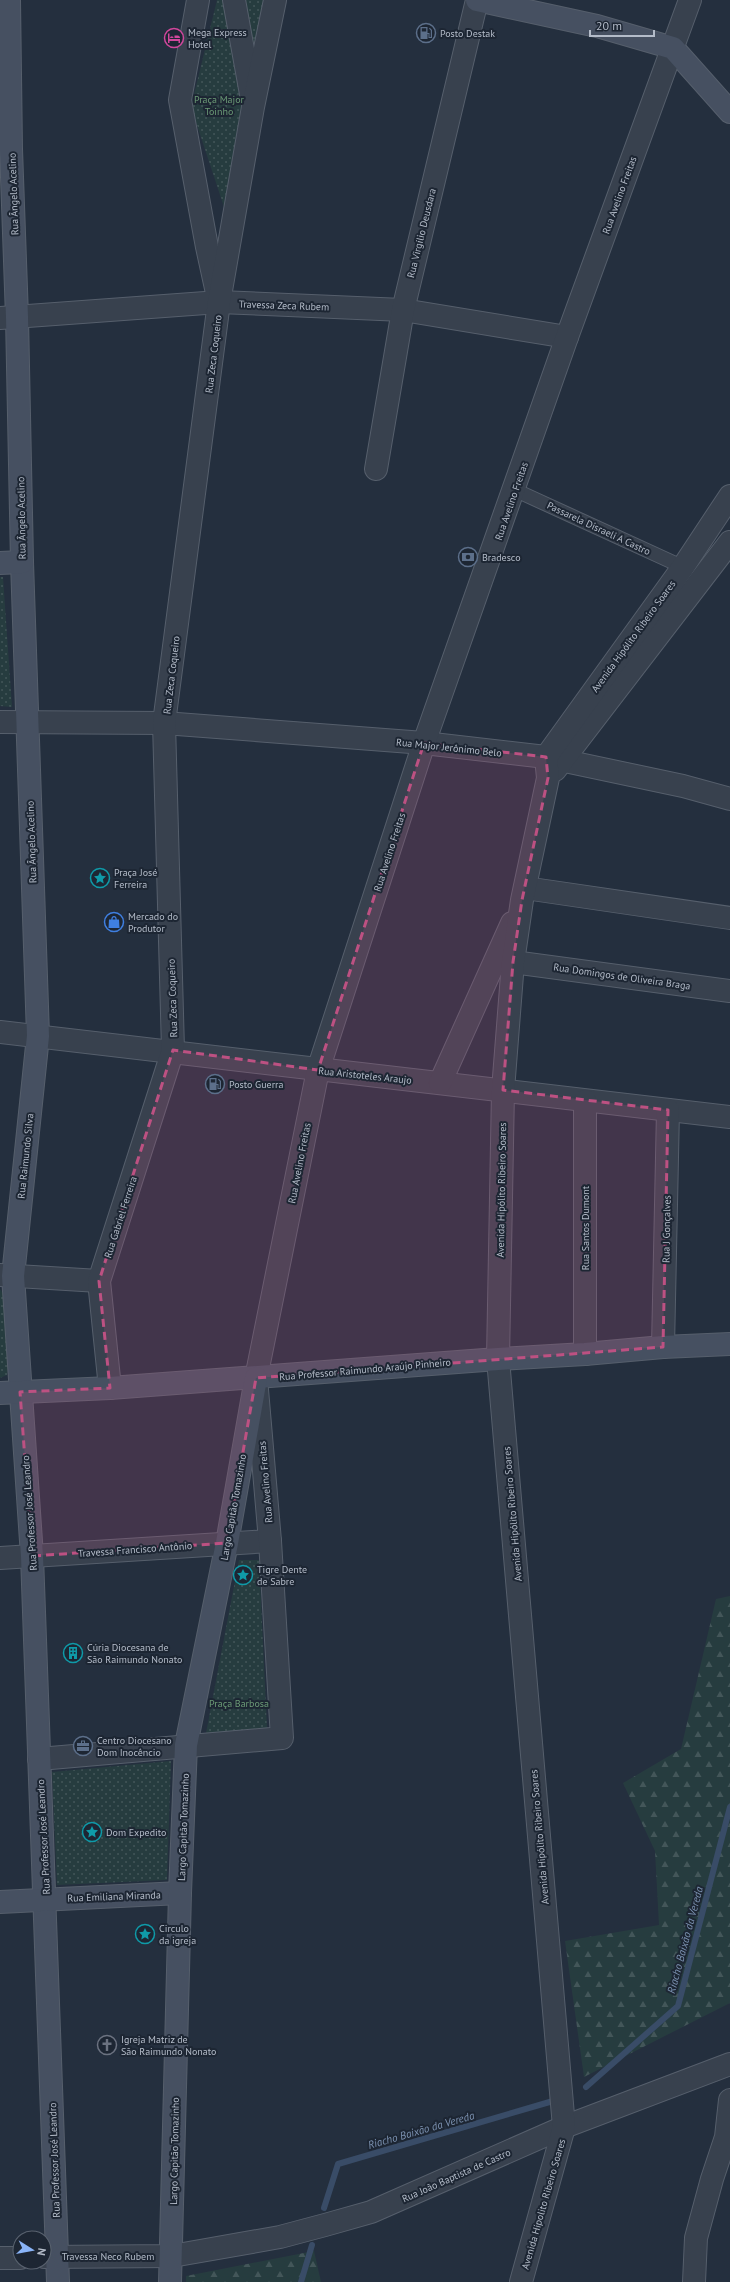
<svg xmlns="http://www.w3.org/2000/svg" width="730" height="2282" font-family="'PT Sans',sans-serif">
	<style>
		.forest { fill: url(#forest-firs) }
		.park { fill: url(#park-dots) }
		.lines { fill: none; stroke-linecap: round; stroke-linejoin: round }
		.stream { stroke: #394c67; stroke-width: 6 }
		.lane-casing { stroke: #565f6c; stroke-width: 15 }
		.street-casing { stroke: #565f6c; stroke-width: 24 }
		.secondary-casing { stroke: #565f6c; stroke-width: 24 }
		.lane { stroke: #38414e; stroke-width: 13 }
		.street { stroke: #38414e; stroke-width: 22 }
		.secondary { stroke: #465061; stroke-width: 22 }
		.marked { fill: #bd5182; fill-opacity: 0.2; stroke: #bd5182; stroke-width: 3; stroke-dasharray: 8 5; stroke-linejoin: round }
		.labels { text-anchor: middle; stroke-width: 4; stroke-linejoin: round; paint-order: stroke }
		.poi-label { font-size: 10px; fill: #b4bcc9; stroke: #1d2633; text-anchor: start }
		.park-label { font-size: 10px; fill: #6b9a76; stroke: #1d2633 }
		.street-label { font-size: 10px; fill: #b4bcc9; stroke: #1d2633 }
		.water-label { font-size: 11px; font-style: italic; fill: #7c92b1; stroke: #1d2633 }
	</style>
	<defs>
		<pattern id="forest-firs" width="22" height="20" patternUnits="userSpaceOnUse"><rect width="22" height="20" fill="#263c3f"/><path d="M5 1l3.5 6h-7zM16 11l3.5 6h-7z" fill="#435659"/></pattern>
		<pattern id="park-dots" width="8" height="8" patternUnits="userSpaceOnUse"><rect width="8" height="8" fill="#263c3f"/><path d="M2 2h.1M6 6h.1" fill="none" stroke="#435659" stroke-width="1.8" stroke-linecap="round"/></pattern>
	</defs>
	<rect width="100%" height="100%" fill="#242f3e"/>
	<g class="forest">
		<path d="M730 1596V2003L584 2077 565 1941 659 1925 655 1851 623 1783 681 1749 716 1599Z"/>
		<path d="M314 2251 321 2282H186V2276Z"/>
	</g>
	<g class="park">
		<path d="M217 0H225L247 100 225 210 191 107Z"/>
		<path d="M245 0H264L252 53Z"/>
		<path d="M0 577H3L12 707 0 706Z"/>
		<path d="M0 1289 6 1298 9 1364 7 1375 0 1378Z"/>
		<path d="M239 1560H259L267 1728 206 1733Z"/>
		<path d="M171 1761 167 1880 57 1885 52 1772Z"/>
	</g>
	<g class="lines">
		<g class="stream">
			<path d="M586 2087 678 2006 730 1807"/>
			<path d="M324 2208 338 2164 553 2101"/>
			<path d="M301 2282 312 2245"/>
		</g>
		<defs>
			<path id="lane" d="M515 490 683 567"/>
			<g id="street">
				<path d="M198 0 180 100 207 247 217 293"/>
				<path d="M234 0 251 94"/>
				<path d="M0 318 219 302 403 310 567 337"/>
				<path d="M376 469 403 310 477 0"/>
				<path d="M0 722 164 723 424 743 546 757 683 786 730 799"/>
				<path d="M555 770 730 542"/>
				<path d="M525 888 730 918"/>
				<path d="M513 962 730 991"/>
				<path d="M0 1032C244 1059 486 1090 730 1117"/>
				<path d="M440 1083 512 923"/>
				<path d="M0 1275 99 1281"/>
				<path d="M663 1347 668 1110"/>
				<path d="M585 1354V1101"/>
				<path d="M110 1388 99 1281 173 1050 164 723 219 302 253 107 275 0"/>
				<path d="M0 1558 270 1541"/>
				<path d="M39 1759 282 1738 270 1541 256 1378 318 1070 424 743 567 337 690 0"/>
				<path d="M44 2257 172 2256 280 2237 325 2225 371 2212 564 2127 730 2064"/>
				<path d="M0 2258H20"/>
				<path d="M521 2282 564 2127 498 1359 503 1090 513 962 522 900 548 778 546 757 683 567 730 496"/>
				<path d="M694 2282 696 2238 712 2179 726 2137 730 2100"/>
			</g>
			<g id="secondary">
				<path d="M9 0 11 149 17 317 22 562 38 1036 13 1276 32 1556 58 2282"/>
				<path d="M477 0 597 26 673 48 730 112"/>
				<path d="M0 563 22 562"/>
				<path d="M0 1393 110 1388 498 1359 585 1354 663 1347 730 1344"/>
				<path d="M0 1902 180 1893"/>
				<path d="M170 2282 180 1893 186 1745 227 1543 256 1378"/>
			</g>
		</defs>
		<use href="#lane" class="lane-casing"/>
		<use href="#street" class="street-casing"/>
		<use href="#secondary" class="secondary-casing"/>
		<use href="#lane" class="lane"/>
		<use href="#street" class="street"/>
		<use href="#secondary" class="secondary"/>
	</g>
	<path class="marked" d="M424 743 546 757 548 778 522 900 513 962 503 1090 668 1110 663 1347 256 1378 227 1543 32 1556 20 1392 110 1388 99 1281 173 1050 318 1070Z"/>
	<defs>
		<symbol id="fuel-ring" viewBox="-11 -11 22 22"><circle r="9.5" fill="#1d2633" stroke="#5c6f8a" stroke-width="1.5"/><path d="M-5.5-6h7V0h2V4h1.3V-2.5L3-4.5l.8-.8L6-3V5H2.5V1h-1V6h-7ZM-4.2-4.7v3.2H.2V-4.7Z" fill="#5c6f8a"/></symbol>
		<symbol id="hotel-ring" viewBox="-11 -11 22 22"><circle r="9.5" fill="#1d2633" stroke="#d1479c" stroke-width="1.5"/><path d="M-6-4.5h1.5V1H6V5H4.5V3h-9V5H-6ZM-4 0a1.8 1.8 0 1 1 3.6 0ZM.5 0V-2.5h3Q6-2.5 6 0Z" fill="#d1479c"/></symbol>
		<symbol id="bank-ring" viewBox="-11 -11 22 22"><circle r="9.5" fill="#1d2633" stroke="#5c6f8a" stroke-width="1.5"/><path d="M-6-4H6V4H-6ZM0-2.3a2.3 2.3 0 1 0 0 4.6a2.3 2.3 0 1 0 0-4.6Z" fill="#5c6f8a"/></symbol>
		<symbol id="sight-ring" viewBox="-11 -11 22 22"><circle r="9.5" fill="#1d2633" stroke="#0f9aa8" stroke-width="1.5"/><path d="M0-6L1.8-2.2L6-1.7L2.9 1.2L3.7 5.4L0 3.3L-3.7 5.4L-2.9 1.2L-6-1.7L-1.8-2.2Z" fill="#0f9aa8"/></symbol>
		<symbol id="shop-ring" viewBox="-11 -11 22 22"><circle r="9.5" fill="#1d2633" stroke="#3f7fe0" stroke-width="1.5"/><path d="M-5-2.5h2.3a2.7 3.5 0 0 1 5.4 0H5L5.5 6h-11ZM-1.5-2.5h3a1.5 2.3 0 0 0-3 0Z" fill="#3f7fe0"/></symbol>
		<symbol id="building-ring" viewBox="-11 -11 22 22"><circle r="9.5" fill="#1d2633" stroke="#0f9aa8" stroke-width="1.5"/><path d="M-4-6H4V6H1V3H-1V6H-4ZM-2.5-4.3h1.7v1.8h-1.7ZM.8-4.3h1.7v1.8H.8ZM-2.5-1h1.7V.8h-1.7ZM.8-1h1.7V.8H.8Z" fill="#0f9aa8"/></symbol>
		<symbol id="office-ring" viewBox="-11 -11 22 22"><circle r="9.5" fill="#1d2633" stroke="#5c6f8a" stroke-width="1.5"/><path d="M-6-3h4V-5.5h4V-3h4V5H-6ZM-1-4.5V-3h2v-1.5ZM-6 0V1H6V0Z" fill="#5c6f8a"/></symbol>
		<symbol id="church-ring" viewBox="-11 -11 22 22"><circle r="9.5" fill="#1d2633" stroke="#6b7280" stroke-width="1.5"/><path d="M-1.2-6h2.4v3.5h3.3v2.4h-3.3V6h-2.4V-.1h-3.3v-2.4h3.3Z" fill="#6b7280"/></symbol>
	</defs>
	<g fill-rule="evenodd">
		<use href="#fuel-ring" x="415" y="22" width="22" height="22"/>
		<use href="#hotel-ring" x="163" y="27" width="22" height="22"/>
		<use href="#bank-ring" x="457" y="546" width="22" height="22"/>
		<use href="#sight-ring" x="89" y="867" width="22" height="22"/>
		<use href="#shop-ring" x="103" y="911" width="22" height="22"/>
		<use href="#fuel-ring" x="204" y="1073" width="22" height="22"/>
		<use href="#sight-ring" x="232" y="1564" width="22" height="22"/>
		<use href="#building-ring" x="62" y="1642" width="22" height="22"/>
		<use href="#office-ring" x="72" y="1735" width="22" height="22"/>
		<use href="#sight-ring" x="81" y="1821" width="22" height="22"/>
		<use href="#sight-ring" x="134" y="1923" width="22" height="22"/>
		<use href="#church-ring" x="96" y="2034" width="22" height="22"/>
	</g>
	<g class="labels">
		<g class="poi-label">
			<text x="188" y="36">Mega Express<tspan x="188" dy="12">Hotel</tspan></text>
			<text x="440" y="37">Posto Destak</text>
			<text x="482" y="561">Bradesco</text>
			<text x="114" y="876">Praça José<tspan x="114" dy="12">Ferreira</tspan></text>
			<text x="128" y="920">Mercado do<tspan x="128" dy="12">Produtor</tspan></text>
			<text x="229" y="1088">Posto Guerra</text>
			<text x="257" y="1573">Tigre Dente<tspan x="257" dy="12">de Sabre</tspan></text>
			<text x="87" y="1651">Cúria Diocesana de<tspan x="87" dy="12">São Raimundo Nonato</tspan></text>
			<text x="97" y="1744">Centro Diocesano<tspan x="97" dy="12">Dom Inocêncio</tspan></text>
			<text x="106" y="1836">Dom Expedito</text>
			<text x="159" y="1932">Circulo<tspan x="159" dy="12">da igreja</tspan></text>
			<text x="121" y="2043">Igreja Matriz de<tspan x="121" dy="12">São Raimundo Nonato</tspan></text>
		</g>
		<g class="park-label">
			<text x="219" y="103">Praça Major<tspan x="219" dy="12">Toinho</tspan></text>
			<text x="239" y="1707">Praça Barbosa</text>
		</g>
		<g class="street-label">
			<text transform="translate(13 194) rotate(-92)" y="4">Rua Ângelo Acelino</text>
			<text transform="translate(619 195) rotate(-70)" y="4">Rua Avelino Freitas</text>
			<text transform="translate(421 233) rotate(-76)" y="4">Rua Virgílio Deusdara</text>
			<text transform="translate(284 305) rotate(2)" y="4">Travessa Zeca Rubem</text>
			<text transform="translate(213 354) rotate(-83)" y="4">Rua Zeca Coqueiro</text>
			<text transform="translate(511 501) rotate(-71)" y="4">Rua Avelino Freitas</text>
			<text transform="translate(21 518) rotate(-91)" y="4">Rua Ângelo Acelino</text>
			<text transform="translate(599 528) rotate(25)" y="4">Passarela Disraeli A Castro</text>
			<text transform="translate(633 636) rotate(-54)" y="4">Avenida Hipólito Ribeiro Soares</text>
			<text transform="translate(171 675) rotate(-83)" y="4">Rua Zeca Coqueiro</text>
			<text transform="translate(449 747) rotate(6)" y="4">Rua Major Jerônimo Belo</text>
			<text transform="translate(31 842) rotate(-92)" y="4">Rua Ângelo Acelino</text>
			<text transform="translate(389 852) rotate(-72)" y="4">Rua Avelino Freitas</text>
			<text transform="translate(622 976) rotate(8)" y="4">Rua Domingos de Oliveira Braga</text>
			<text transform="translate(172 998) rotate(-92)" y="4">Rua Zeca Coqueiro</text>
			<text transform="translate(365 1075) rotate(6)" y="4">Rua Aristoteles Araujo</text>
			<text transform="translate(25 1156) rotate(-84)" y="4">Rua Raimundo Silva</text>
			<text transform="translate(299 1163) rotate(-79)" y="4">Rua Avelino Freitas</text>
			<text transform="translate(501 1190) rotate(-89)" y="4">Avenida Hipólito Ribeiro Soares</text>
			<text transform="translate(120 1217) rotate(-72)" y="4">Rua Gabriel Ferreira</text>
			<text transform="translate(585 1228) rotate(-90)" y="4">Rua Santos Dumont</text>
			<text transform="translate(666 1229) rotate(-89)" y="4">Rua J Gonçalves</text>
			<text transform="translate(365 1369) rotate(-5)" y="4">Rua Professor Raimundo Araújo Pinheiro</text>
			<text transform="translate(265 1482) rotate(-95)" y="4">Rua Avelino Freitas</text>
			<text transform="translate(233 1507) rotate(-80)" y="4">Largo Capitão Tomazinho</text>
			<text transform="translate(29 1513) rotate(-94)" y="4">Rua Professor José Leandro</text>
			<text transform="translate(512 1514) rotate(-95)" y="4">Avenida Hipólito Ribeiro Soares</text>
			<text transform="translate(135 1549) rotate(-4)" y="4">Travessa Francisco Antônio</text>
			<text transform="translate(183 1827) rotate(-88)" y="4">Largo Capitão Tomazinho</text>
			<text transform="translate(43 1837) rotate(-93)" y="4">Rua Professor José Leandro</text>
			<text transform="translate(539 1837) rotate(-95)" y="4">Avenida Hipólito Ribeiro Soares</text>
			<text transform="translate(114 1896) rotate(-2)" y="4">Rua Emiliana Miranda</text>
			<text transform="translate(174 2151) rotate(-89)" y="4">Largo Capitão Tomazinho</text>
			<text transform="translate(54 2160) rotate(-92)" y="4">Rua Professor José Leandro</text>
			<text transform="translate(456 2175) rotate(-24)" y="4">Rua João Baptista de Castro</text>
			<text transform="translate(543 2204) rotate(-74)" y="4">Avenida Hipolito Ribeiro Soares</text>
			<text x="108" y="2260">Travessa Neco Rubem</text>
		</g>
		<g class="water-label">
			<text transform="translate(685 1940) rotate(-75)" y="4">Riacho Baixão da Vereda</text>
			<text transform="translate(421 2130) rotate(-16)" y="4">Riacho Baixão da Vereda</text>
		</g>
	</g>
	<g transform="translate(32 2250) rotate(101)"><circle r="19" fill="#1d2633" stroke="#59626f"/>
	<path d="M0-3L7 15L0 10L-7 15Z" fill="#8ab4f8"/>
	<text y="-6" font-size="11" font-weight="bold" text-anchor="middle" fill="#b4bcc9">N</text>
	</g>
	<path d="M590 30v6h64v-6" fill="none" stroke="#b4bcc9" stroke-width="2"/>
	<text x="596" y="30" font-size="12" fill="#b4bcc9" stroke="#1d2633" stroke-width="3" paint-order="stroke">20 m</text>
</svg>
